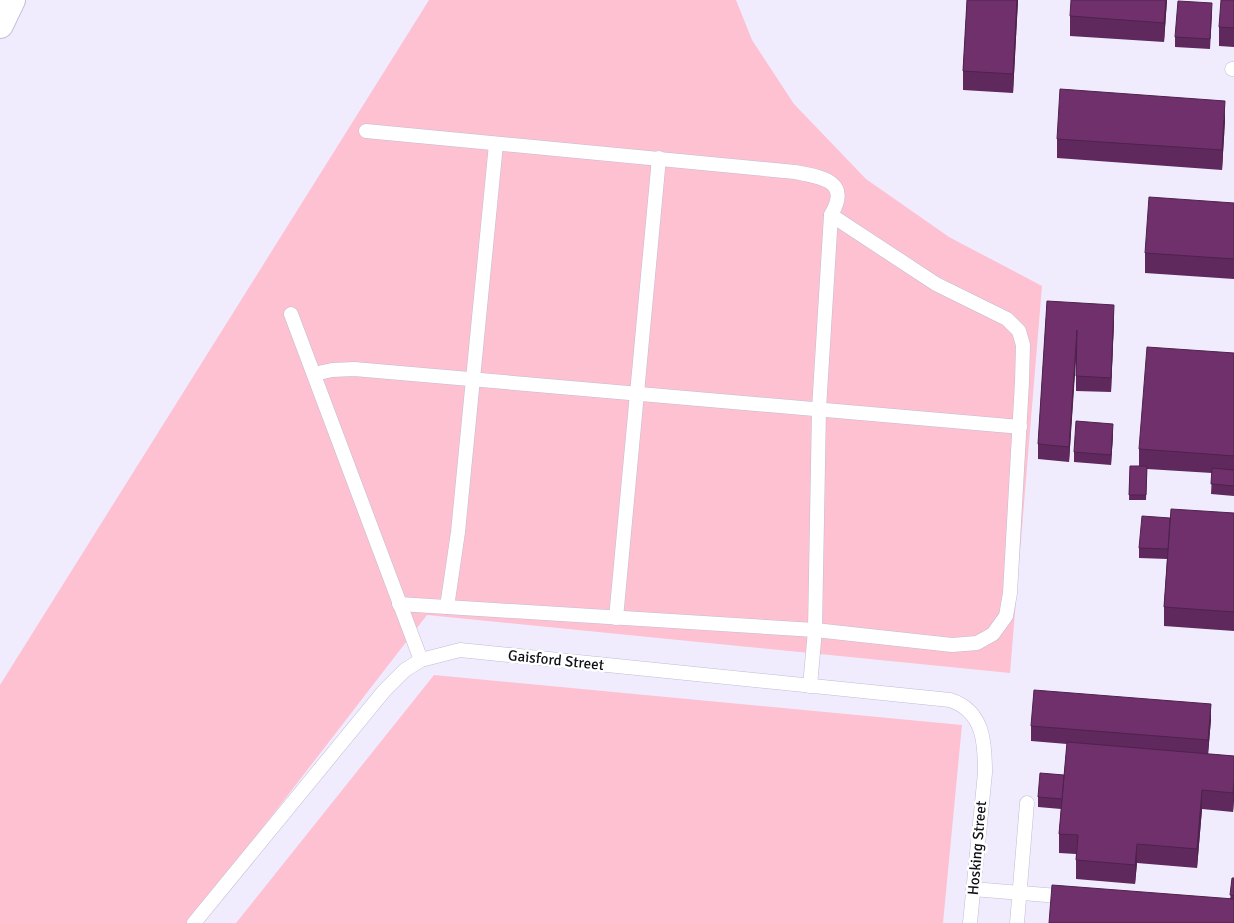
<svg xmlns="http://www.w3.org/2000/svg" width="1234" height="923" font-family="Signika,sans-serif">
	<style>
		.green { fill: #fec1d1 }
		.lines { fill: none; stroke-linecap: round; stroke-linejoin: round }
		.service-casing { stroke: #c1bcd2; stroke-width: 15 }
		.minor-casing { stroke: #c1bcd2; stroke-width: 28 }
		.service { stroke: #fff; stroke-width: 14 }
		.minor { stroke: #fff; stroke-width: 26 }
		.wall { fill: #5f295d }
		.shaded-wall { fill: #4e224c }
		.building { fill: #6f306c; stroke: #4e224c }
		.labels { text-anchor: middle; stroke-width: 5; stroke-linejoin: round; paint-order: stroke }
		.street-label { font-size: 15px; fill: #121017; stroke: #fff }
	</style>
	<rect width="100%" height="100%" fill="#f0ecfe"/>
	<g class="green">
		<path d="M429 0H736L752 40 794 104 866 179 949 237 1042 286 1010 673 427 615 189 923H0V685Z"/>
		<path d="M434 675 962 725 943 923H236Z"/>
	</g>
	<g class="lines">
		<defs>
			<g id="service">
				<path d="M1232 69H1234"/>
				<path d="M366 131 795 172C822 177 851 181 831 215L819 409 815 630 810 686"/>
				<path d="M291 314 421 660"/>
				<path d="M314 374 332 370 354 369 1020 427"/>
				<path d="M399 604 815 630 952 645 977 643 993 634 1006 616 1010 593 1022 382 1023 345 1019 331 1007 319 936 284 831 215"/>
				<path d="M447 607 458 532 496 144"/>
				<path d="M616 618 659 158"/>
				<path d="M973 889 1070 897"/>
				<path d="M194 923 384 691 405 670 421 660 460 650 950 700C984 711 985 743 985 773L970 923"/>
				<path d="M1017 923 1027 803"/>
			</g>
			<path id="minor" d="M0 25 12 0"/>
		</defs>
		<use href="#service" class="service-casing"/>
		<use href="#minor" class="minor-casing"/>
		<use href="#service" class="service"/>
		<use href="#minor" class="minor"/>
	</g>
	<g class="wall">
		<path d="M967 0H1018L1013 93 963 90V71Z"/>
		<path d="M1167 0 1164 42 1070 36V16Z"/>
		<path d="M1234 0V47L1219 46V27Z"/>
		<path d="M1212 13 1210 49 1175 47V37Z"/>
		<path d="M1225 120 1222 170 1057 158V139Z"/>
		<path d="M1234 203V279L1145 273V253Z"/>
		<path d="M1047 301 1114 320 1111 392 1076 391V352L1069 462 1038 459V444Z"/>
		<path d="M1234 353V496L1211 494 1212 473 1147 469 1146 500H1129L1130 466H1139V449Z"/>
		<path d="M1113 434 1111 465 1074 462V452Z"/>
		<path d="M1234 513V631L1164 626V607L1167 559 1139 558V548L1170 518Z"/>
		<path d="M1211 719 1208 754 1234 756V799L1233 812 1202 809 1197 868 1137 863 1135 884 1076 879V854L1059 853V834L1061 809 1038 807V797L1064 775 1067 744 1031 741V726Z"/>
		<path d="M1234 878V923L1230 899Z"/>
	</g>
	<g class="shaded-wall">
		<path d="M1017 0H1018L1013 93V74Z"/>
		<path d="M1166 0H1167L1164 42V23Z"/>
		<path d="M1225 101V120L1222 170V150Z"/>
		<path d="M1114 305V320L1111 392V378Z"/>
		<path d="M1077 330V345L1069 462V447Z"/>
		<path d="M1113 424V434L1111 465V455Z"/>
		<path d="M1211 704V719L1208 755V740Z"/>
		<path d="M1234 780V799L1233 812V793Z"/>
		<path d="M1202 790V809L1197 868V849Z"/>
		<path d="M1137 844V863L1135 884V865Z"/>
	</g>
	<g class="building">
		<path d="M967 0H1017L1013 74 963 71Z"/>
		<path d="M1071 0H1166L1164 23 1070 16Z"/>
		<path d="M1221 0H1234V28L1219 27Z"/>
		<path d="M1178 1 1212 3 1210 39 1175 37Z"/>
		<path d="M1060 89 1225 101 1222 150 1057 139Z"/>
		<path d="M1149 197 1234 203V259L1145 253Z"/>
		<path d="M1047 301 1114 305 1111 378 1076 376 1077 330 1069 447 1038 444Z"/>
		<path d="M1147 347 1234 353V456L1139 449Z"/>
		<path d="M1076 421 1113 424 1111 455 1074 452Z"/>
		<path d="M1130 466H1147L1146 495H1129Z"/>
		<path d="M1212 468 1234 470V486L1211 484Z"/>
		<path d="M1171 509 1234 513V612L1164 607Z"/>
		<path d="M1142 516 1170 518 1168 549 1139 548Z"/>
		<path d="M1034 690 1211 704 1208 740 1031 726Z"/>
		<path d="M1067 742 1234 756V780L1233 793 1202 790 1197 849 1137 844 1135 865 1076 860 1078 835 1059 834Z"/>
		<path d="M1040 773 1064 775 1062 799 1038 797Z"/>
		<path d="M1232 878H1234V896L1230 895Z"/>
		<path d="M1052 885 1234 899V923H1049Z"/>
	</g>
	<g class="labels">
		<g class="street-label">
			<text transform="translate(556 660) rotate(6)" y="5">Gaisford Street</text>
			<text transform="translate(977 848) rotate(-85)" y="5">Hosking Street</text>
		</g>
	</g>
</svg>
